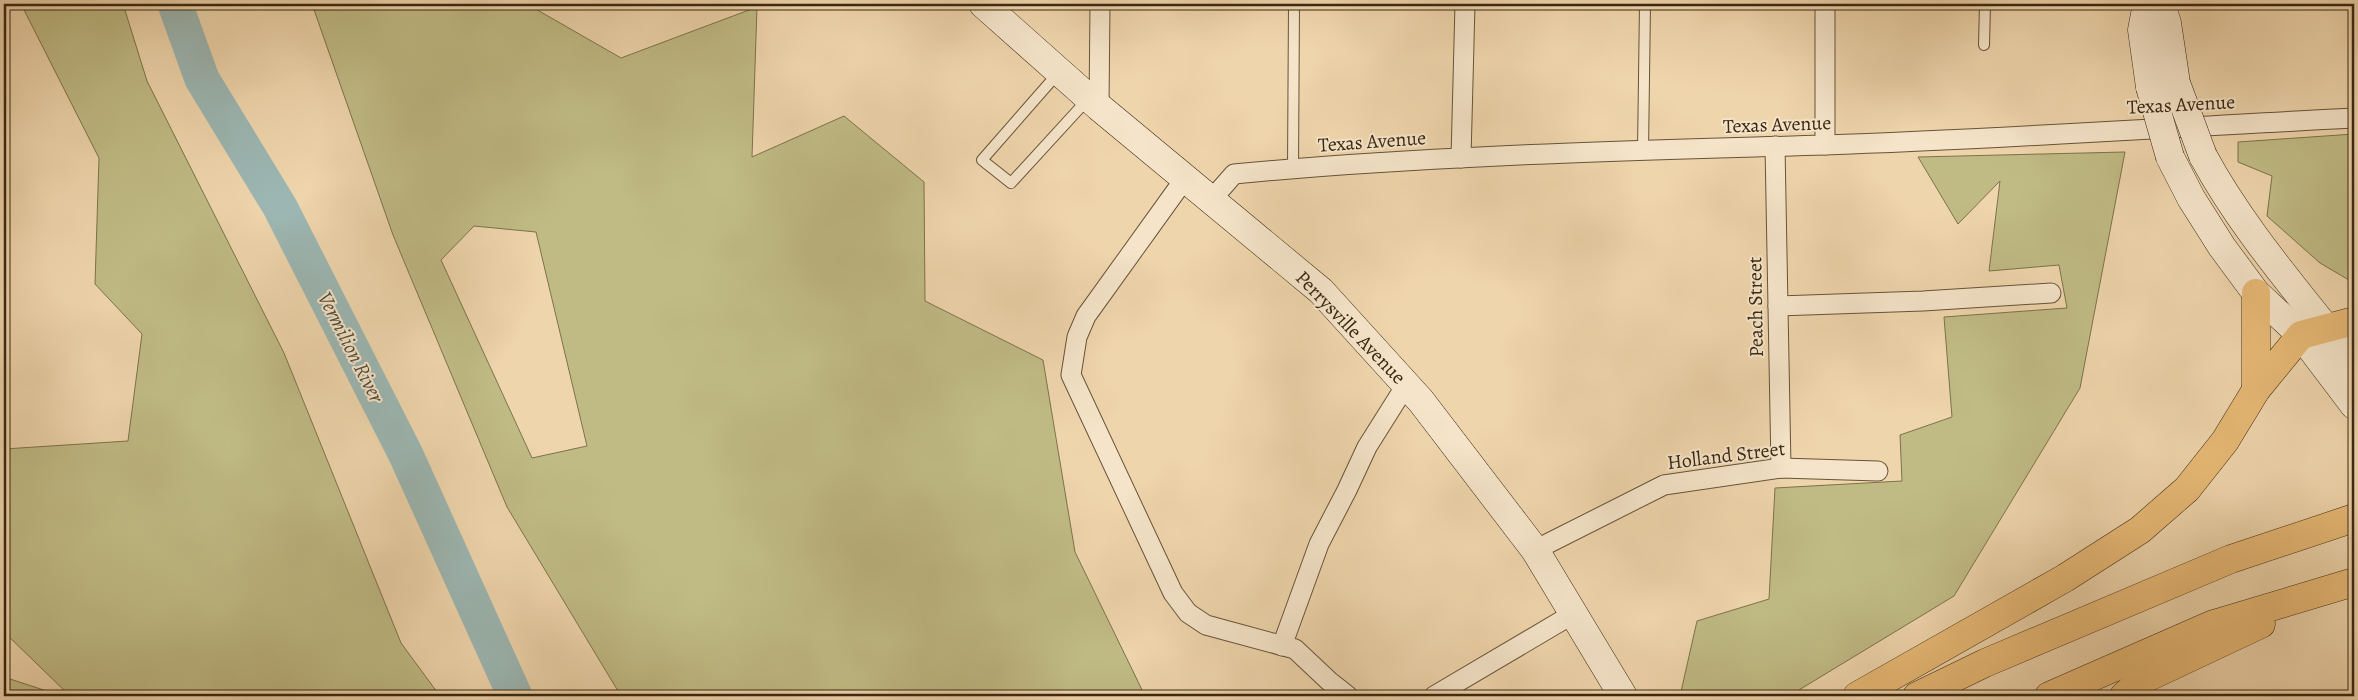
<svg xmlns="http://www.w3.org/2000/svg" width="2358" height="700" font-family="Alegreya,serif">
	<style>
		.green { fill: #c0bb85; stroke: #7d724c; fill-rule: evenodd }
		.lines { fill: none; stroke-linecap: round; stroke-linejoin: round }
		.river { stroke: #9cb7b3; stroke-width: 35 }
		.lane-casing { stroke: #675339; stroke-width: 12 }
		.street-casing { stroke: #675339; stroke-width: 21 }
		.secondary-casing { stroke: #3a2813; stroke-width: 29 }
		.highway-casing { stroke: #3a2813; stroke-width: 29 }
		.lane { stroke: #f5e4c9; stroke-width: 10 }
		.street { stroke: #f5e4c9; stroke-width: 19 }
		.secondary { stroke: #f5e4c9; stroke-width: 28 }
		.highway { stroke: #e8ba76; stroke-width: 28 }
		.secondary-bridge-casing { stroke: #3a2813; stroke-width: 29; stroke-linecap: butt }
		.secondary-bridge { stroke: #f5e4c9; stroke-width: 28 }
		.labels { text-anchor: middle; stroke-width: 4; stroke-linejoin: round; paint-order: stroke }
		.street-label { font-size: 20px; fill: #3a2813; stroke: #f5e4c9 }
		.water-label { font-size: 21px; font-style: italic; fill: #524c3b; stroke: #f5e4c9 }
	</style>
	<rect width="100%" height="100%" fill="#efd5ac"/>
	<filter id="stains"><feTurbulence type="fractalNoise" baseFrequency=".004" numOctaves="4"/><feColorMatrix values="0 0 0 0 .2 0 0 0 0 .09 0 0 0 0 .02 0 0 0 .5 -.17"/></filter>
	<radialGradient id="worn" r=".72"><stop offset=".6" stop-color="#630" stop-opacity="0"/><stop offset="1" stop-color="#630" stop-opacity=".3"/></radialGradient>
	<g class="green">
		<path d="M21 4H123L147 81 284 353 401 643 440 696H70L4 632V449L128 441 142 334 95 284 99 158Z"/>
		<path d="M312 4H527L621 58 757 7 752 157 844 116 924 182 925 301 1043 360 1075 552 1145 696H621L507 507 393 235ZM474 226 536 232 587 446 532 458 441 260Z"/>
		<path d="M2354 134V283L2320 263 2267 216 2272 176 2238 162V142Z"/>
		<path d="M2125 152 2080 388 1954 596 1789 696H1680L1697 621 1769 599 1775 488 1902 481 1900 435 1952 417 1944 317 2067 308 2059 265 1989 271 2000 181 1958 224 1918 157Z"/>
		<path d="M4 677 62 696H4Z"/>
	</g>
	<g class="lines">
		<path class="river" d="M175 4 202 79 280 207 406 455 515 696"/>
		<defs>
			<g id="lane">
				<path d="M1984 45 1985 4"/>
				<path d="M1059 72 982 160 1011 183 1088 99"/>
				<path d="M1643 151 1645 4"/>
				<path d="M1293 169 1294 4"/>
			</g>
			<g id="street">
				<path d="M1825 4V145"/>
				<path d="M1099 107 1100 4"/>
				<path d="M1775 146 1781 468"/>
				<path d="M1461 158 1465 4"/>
				<path d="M1186 177 1086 316 1077 337 1071 375 1173 593 1188 613 1206 625 1295 649 1329 681 1348 696"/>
				<path d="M1212 199 1234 174C1430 155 1628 151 1825 145 2001 139 2178 127 2354 118"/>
				<path d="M1778 306 1923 301 2051 293"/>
				<path d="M1535 550 1664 485 1781 468 1878 471"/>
				<path d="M1282 646 1319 544 1347 490 1367 447 1406 385"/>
				<path d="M1434 696 1573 614"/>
			</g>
			<g id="secondary">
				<path d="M983 4 1099 107 1321 291 1421 401 1535 550 1623 696"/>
				<path d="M2147 4 2142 30 2150 87"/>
				<path d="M2161 4 2167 23 2176 83"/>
				<path d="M2203 156C2244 232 2302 296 2354 364"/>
				<path d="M2170 157 2191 198 2222 247 2256 293 2301 335 2354 405"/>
			</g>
			<g id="highway">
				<path d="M2256 293V390"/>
				<path d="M1857 696 2065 578 2140 530 2187 489 2225 441 2256 390 2301 335 2354 321"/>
				<path d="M1917 696 1985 663 2231 559 2354 518"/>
				<path d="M2049 696 2211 625 2354 582"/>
				<path d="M2124 696 2140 681 2261 624"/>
			</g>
		</defs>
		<use href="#lane" class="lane-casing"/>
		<use href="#street" class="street-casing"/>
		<use href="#secondary" class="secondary-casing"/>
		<use href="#highway" class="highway-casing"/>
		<use href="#lane" class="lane"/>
		<use href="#street" class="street"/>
		<use href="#secondary" class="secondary"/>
		<use href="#highway" class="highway"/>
		<defs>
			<g id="secondary-bridge">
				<path d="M2176 83 2203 156"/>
				<path d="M2150 87 2170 157"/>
			</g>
		</defs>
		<use href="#secondary-bridge" class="secondary-bridge-casing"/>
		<use href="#secondary-bridge" class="secondary-bridge"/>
	</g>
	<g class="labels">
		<g class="street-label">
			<text transform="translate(2181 104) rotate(-3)" y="7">Texas Avenue</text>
			<text transform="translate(1777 124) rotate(-2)" y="7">Texas Avenue</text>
			<text transform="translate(1372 141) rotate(-4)" y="7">Texas Avenue</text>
			<text transform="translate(1755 307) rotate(-91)" y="7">Peach Street</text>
			<text transform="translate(1351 327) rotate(46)" y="7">Perrysville Avenue</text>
			<text transform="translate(1726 455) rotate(-7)" y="7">Holland Street</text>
		</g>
		<g class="water-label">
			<text transform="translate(351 347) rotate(63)" y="7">Vermilion River</text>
		</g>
	</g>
	<rect width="2358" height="700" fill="none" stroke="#efd5ac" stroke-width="20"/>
	<rect x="5" y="5" width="2348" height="690" fill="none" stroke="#3a2813" stroke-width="2.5"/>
	<rect x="10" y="10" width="2338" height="680" fill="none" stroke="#3a2813"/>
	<rect width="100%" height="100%" filter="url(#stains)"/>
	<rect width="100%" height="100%" fill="url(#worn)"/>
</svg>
